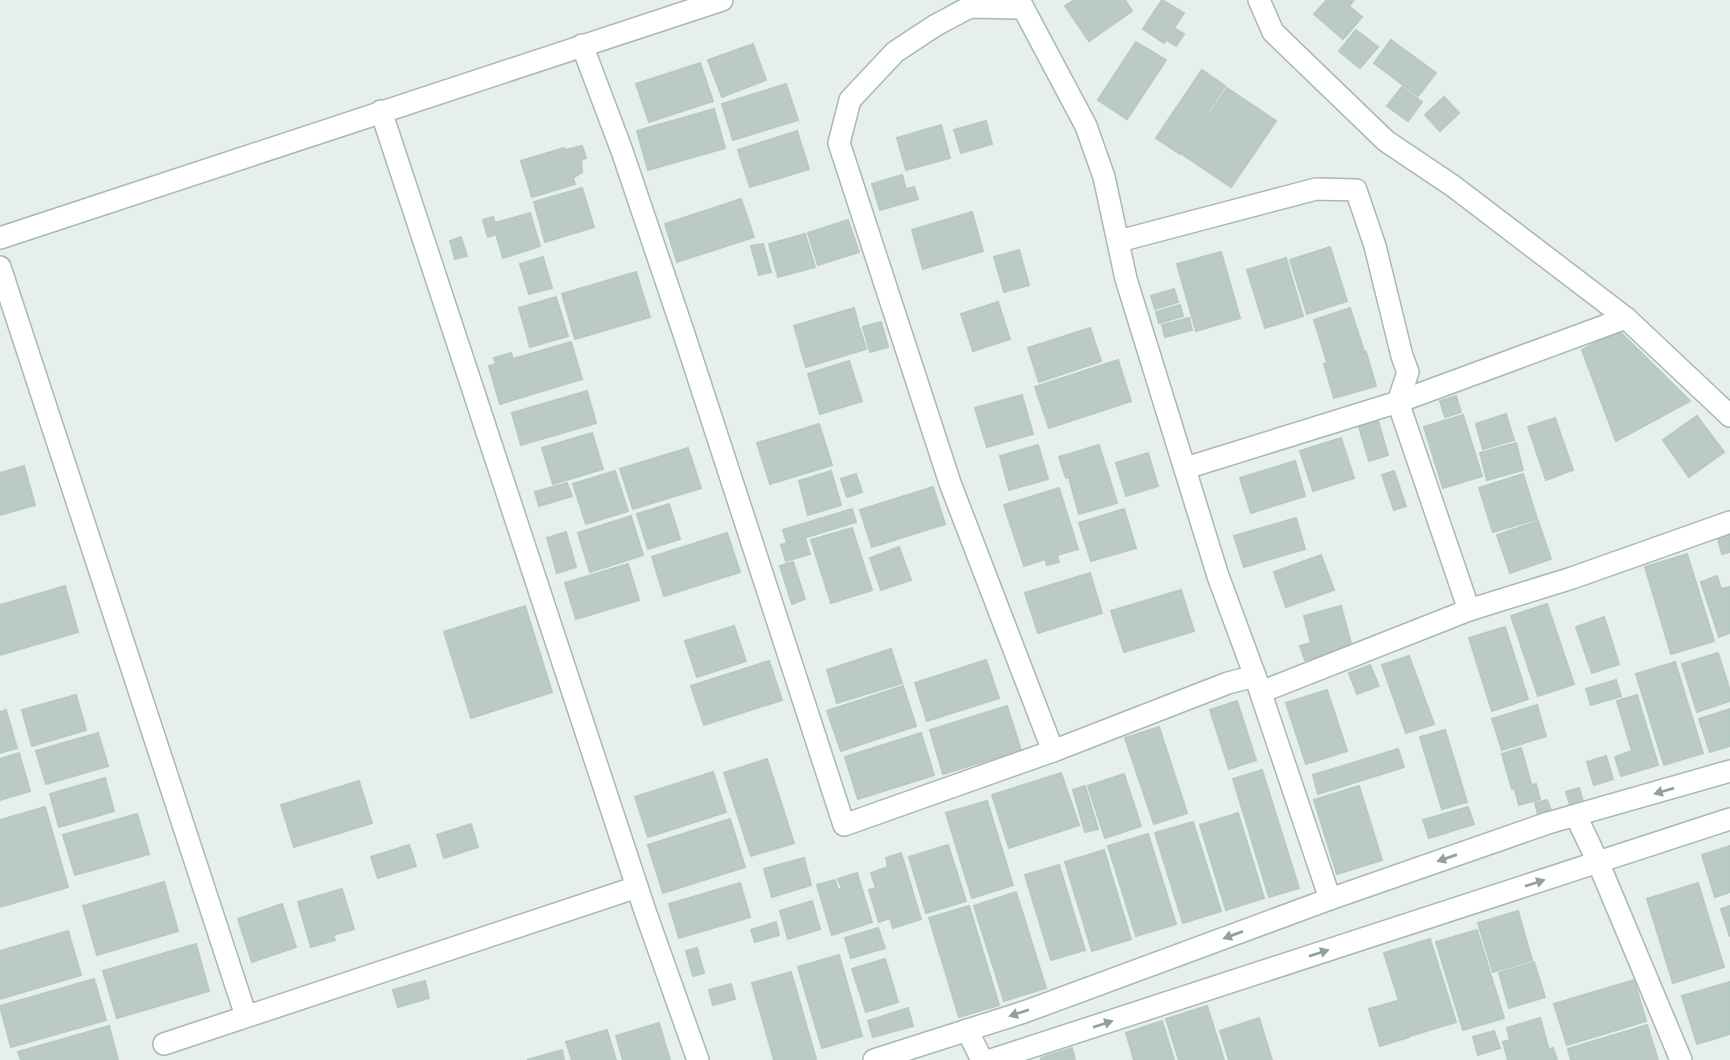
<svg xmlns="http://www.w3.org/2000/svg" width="1730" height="1060" font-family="'DejaVu Sans',sans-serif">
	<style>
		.building { fill: #bbcac4; stroke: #b8c9c2; stroke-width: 2 }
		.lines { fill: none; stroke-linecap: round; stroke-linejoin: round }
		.minor-casing { stroke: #a8b8b2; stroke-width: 24 }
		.minor { stroke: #fff; stroke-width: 21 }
		.oneway { fill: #92a09c }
	</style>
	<rect width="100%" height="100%" fill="#e6efeb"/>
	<g class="building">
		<path d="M1074 0H1125L1132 11 1089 41 1065 6Z"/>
		<path d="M1162 0 1184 13 1174 28 1184 34 1176 46 1166 40 1164 43 1143 29Z"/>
		<path d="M1327 0H1354L1349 6 1362 17 1343 39 1314 14Z"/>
		<path d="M1356 30 1378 47 1360 68 1339 51Z"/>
		<path d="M1391 40 1436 73 1418 96 1374 63Z"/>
		<path d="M1136 42 1166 60 1127 119 1098 100Z"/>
		<path d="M753 44 766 80 722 97 708 60Z"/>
		<path d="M700 63 713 101 649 122 636 84Z"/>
		<path d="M1202 70 1225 86 1180 154 1156 138Z"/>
		<path d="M786 84 798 120 733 140 722 104Z"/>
		<path d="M1402 87 1422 102 1408 121 1387 106Z"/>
		<path d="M1227 88 1276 121 1231 187 1182 154Z"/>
		<path d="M1444 97 1459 113 1440 131 1425 115Z"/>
		<path d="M714 109 725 148 648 170 637 131Z"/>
		<path d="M986 121 992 144 961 153 954 130Z"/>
		<path d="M941 125 950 158 906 170 897 138Z"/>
		<path d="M797 131 809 169 750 187 738 150Z"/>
		<path d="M582 146 586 158 581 160 582 172 573 178 575 184 532 197 521 161 564 148 565 150Z"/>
		<path d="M902 175 906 189 914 187 918 199 880 210 872 184Z"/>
		<path d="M582 188 594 227 545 242 534 202Z"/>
		<path d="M741 199 754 237 677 262 665 224Z"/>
		<path d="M972 212 983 251 923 269 912 230Z"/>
		<path d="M530 213 540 246 503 258 496 234 488 237 483 220 493 217 495 223Z"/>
		<path d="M848 220 859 252 818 265 808 233Z"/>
		<path d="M805 234 815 267 778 277 769 244Z"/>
		<path d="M461 237 467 256 455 259 450 241Z"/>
		<path d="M763 244 771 272 759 275 751 246Z"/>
		<path d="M1330 247 1347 301 1307 314 1290 260Z"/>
		<path d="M1019 250 1029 285 1004 292 994 257Z"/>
		<path d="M1221 252 1240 318 1196 331 1177 264Z"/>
		<path d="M543 257 552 288 529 294 520 264Z"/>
		<path d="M1286 258 1303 316 1265 328 1247 270Z"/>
		<path d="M636 272 650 317 575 339 562 294Z"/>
		<path d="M1174 289 1178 302 1155 309 1151 296Z"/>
		<path d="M556 297 568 336 530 347 519 308Z"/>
		<path d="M998 302 1010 339 973 351 961 314Z"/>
		<path d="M1180 305 1183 316 1159 323 1156 312Z"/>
		<path d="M854 308 859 327 800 345 794 326Z"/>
		<path d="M1350 308 1364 351 1327 362 1314 320Z"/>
		<path d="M1189 318 1192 330 1165 337 1162 325Z"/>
		<path d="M881 322 888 347 870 352 863 327Z"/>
		<path d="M1090 328 1101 361 1039 382 1028 348Z"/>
		<path d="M860 329 866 349 806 367 800 347Z"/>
		<path d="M1618 330 1690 401 1616 441 1582 350Z"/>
		<path d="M571 342 582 379 500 404 489 366 496 364 494 358 511 353 513 359Z"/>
		<path d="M1366 352 1376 386 1334 398 1324 364Z"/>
		<path d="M1118 360 1131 401 1049 428 1035 387Z"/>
		<path d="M849 361 862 401 820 414 808 374Z"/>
		<path d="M587 391 596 423 521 445 512 413Z"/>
		<path d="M1022 395 1033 434 987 447 975 408Z"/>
		<path d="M1456 396 1461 412 1445 417 1440 401Z"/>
		<path d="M1506 414 1514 440 1483 449 1476 424Z"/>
		<path d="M1463 415 1482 476 1443 488 1424 427Z"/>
		<path d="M1697 416 1724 452 1689 477 1663 440Z"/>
		<path d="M1555 418 1573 470 1546 480 1528 427Z"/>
		<path d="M1378 421 1388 455 1369 461 1359 427Z"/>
		<path d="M819 424 832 465 770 484 757 443Z"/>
		<path d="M592 433 603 469 553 484 542 448Z"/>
		<path d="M1341 438 1354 478 1313 491 1300 451Z"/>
		<path d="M1516 443 1523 470 1487 480 1480 453Z"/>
		<path d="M1038 445 1048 479 1009 490 1000 456Z"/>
		<path d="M1099 445 1105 465 1066 478 1059 457Z"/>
		<path d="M688 448 701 488 633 509 620 469Z"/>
		<path d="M1148 453 1158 486 1126 496 1116 463Z"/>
		<path d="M1295 461 1305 496 1251 513 1240 478Z"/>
		<path d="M24 466 35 505 0 515V473Z"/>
		<path d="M1106 467 1117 503 1079 514 1069 478Z"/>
		<path d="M615 471 628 511 586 524 573 484Z"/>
		<path d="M831 471 841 505 808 515 799 481Z"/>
		<path d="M1394 471 1406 506 1394 510 1382 475Z"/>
		<path d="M856 474 862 492 847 497 841 479Z"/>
		<path d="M1523 474 1537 519 1493 532 1479 488Z"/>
		<path d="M567 483 572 496 539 506 535 492Z"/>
		<path d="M933 487 945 524 872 547 860 510Z"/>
		<path d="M1059 488 1078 549 1057 555 1059 562 1047 565 1045 559 1024 566 1004 505Z"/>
		<path d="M669 504 680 539 648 549 637 514Z"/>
		<path d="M852 509 856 522 787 543 783 530Z"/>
		<path d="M1124 509 1136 548 1091 561 1079 523Z"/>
		<path d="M631 516 643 555 590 572 578 533Z"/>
		<path d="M1296 518 1305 549 1244 567 1234 536Z"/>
		<path d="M1538 521 1551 559 1510 573 1497 535Z"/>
		<path d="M852 528 872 590 831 603 811 540Z"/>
		<path d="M566 532 576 567 557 573 547 538Z"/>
		<path d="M1730 532V552L1722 554 1717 536Z"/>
		<path d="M727 533 740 572 664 596 652 557Z"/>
		<path d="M805 538 810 554 786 561 781 545Z"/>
		<path d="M899 547 911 580 881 590 870 558Z"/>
		<path d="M1687 554 1714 641 1671 654 1645 567Z"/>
		<path d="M1321 555 1334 590 1286 607 1274 572Z"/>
		<path d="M793 562 805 599 792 604 780 566Z"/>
		<path d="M628 564 639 600 576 619 565 583Z"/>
		<path d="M1090 573 1102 613 1038 633 1025 593Z"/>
		<path d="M1717 576 1721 589 1730 587V633L1719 637 1701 582Z"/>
		<path d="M65 586 78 632 0 655V605Z"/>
		<path d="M1181 590 1194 631 1124 652 1111 611Z"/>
		<path d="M1547 604 1574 684 1538 696 1511 616Z"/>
		<path d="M525 606 552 692 471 718 444 632Z"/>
		<path d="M1341 606 1352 647 1305 660 1300 646 1311 643 1304 616Z"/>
		<path d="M1604 617 1619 664 1592 673 1576 627Z"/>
		<path d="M734 626 746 661 697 677 685 641Z"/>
		<path d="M1505 627 1528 699 1492 711 1469 638Z"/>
		<path d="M891 649 902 683 837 703 827 670Z"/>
		<path d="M1718 653 1730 691V701L1697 712 1682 664Z"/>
		<path d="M1409 656 1434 724 1406 733 1382 665Z"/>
		<path d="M986 660 999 698 927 721 915 683Z"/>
		<path d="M769 661 782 700 704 725 691 686Z"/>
		<path d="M1675 662 1703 753 1664 765 1636 674Z"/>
		<path d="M1370 665 1379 686 1357 694 1349 673Z"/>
		<path d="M1616 680 1621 696 1591 705 1586 689Z"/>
		<path d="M903 686 916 726 841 751 827 711Z"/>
		<path d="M1327 690 1347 751 1306 764 1286 703Z"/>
		<path d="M76 695 86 730 32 746 22 710Z"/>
		<path d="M1637 695 1658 765 1621 776 1615 757 1632 751 1617 701Z"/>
		<path d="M1237 701 1256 760 1229 769 1210 710Z"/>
		<path d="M1537 705 1546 736 1502 750 1492 719Z"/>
		<path d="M1007 706 1021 750 943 774 930 730Z"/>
		<path d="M1730 709V746L1710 752 1699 719Z"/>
		<path d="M6 710 17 748 0 753V712Z"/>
		<path d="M1159 727 1187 813 1154 824 1125 738Z"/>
		<path d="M1445 730 1467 802 1442 809 1420 737Z"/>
		<path d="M98 733 108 766 46 784 36 751Z"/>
		<path d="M921 733 934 775 858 799 845 757Z"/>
		<path d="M1521 748 1531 783 1512 789 1502 754Z"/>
		<path d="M1398 749 1404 767 1318 794 1313 775Z"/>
		<path d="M19 753 30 791 0 800V759Z"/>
		<path d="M1606 756 1613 779 1594 785 1587 762Z"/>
		<path d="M767 759 794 843 751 856 724 773Z"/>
		<path d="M1262 770 1299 888 1269 897 1233 779Z"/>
		<path d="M713 772 726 812 648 837 635 797Z"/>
		<path d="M1061 773 1079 825 1009 848 992 795Z"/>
		<path d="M1124 774 1141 826 1105 838 1088 786Z"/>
		<path d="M105 778 114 811 59 827 50 794Z"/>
		<path d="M359 781 372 823 294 847 281 805Z"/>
		<path d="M1536 784 1540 799 1519 805 1515 790Z"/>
		<path d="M1085 786 1098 829 1085 832 1073 790Z"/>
		<path d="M1359 786 1382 860 1337 874 1314 800Z"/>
		<path d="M1579 788 1583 801 1570 805 1566 792Z"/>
		<path d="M1547 800 1551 810 1538 814 1535 803Z"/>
		<path d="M987 801 1013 885 972 898 946 813Z"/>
		<path d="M45 807 68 887 0 907V820Z"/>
		<path d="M1468 807 1474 824 1429 838 1423 820Z"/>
		<path d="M1238 813 1264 898 1226 910 1200 825Z"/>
		<path d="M137 814 149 854 75 875 63 835Z"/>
		<path d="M730 819 745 867 663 893 648 845Z"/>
		<path d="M1193 822 1221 911 1183 923 1155 833Z"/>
		<path d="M471 824 478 847 444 858 437 835Z"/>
		<path d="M1148 834 1176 924 1136 936 1108 846Z"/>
		<path d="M409 845 416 866 378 878 371 857Z"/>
		<path d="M948 845 966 901 926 913 909 857Z"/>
		<path d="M1730 846V892L1715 897 1702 855Z"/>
		<path d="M1104 850 1131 939 1092 951 1065 862Z"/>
		<path d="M901 853 921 919 893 928 890 918 879 922 869 890 876 888 871 873 888 867 886 858Z"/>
		<path d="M804 858 811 885 772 897 764 869Z"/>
		<path d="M1059 865 1085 950 1051 960 1025 875Z"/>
		<path d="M857 873 872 922 832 935 817 885 835 880 838 890 842 889 838 879Z"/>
		<path d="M164 882 178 931 97 955 83 906Z"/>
		<path d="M740 883 750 917 679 938 669 904Z"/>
		<path d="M1698 883 1724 967 1673 983 1647 899Z"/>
		<path d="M342 889 354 929 333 935 335 940 311 947 298 902Z"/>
		<path d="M1016 892 1046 988 1004 1001 974 906Z"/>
		<path d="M812 901 820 929 788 939 780 911Z"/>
		<path d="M282 904 296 947 252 962 238 919Z"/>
		<path d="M969 906 999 1005 959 1017 929 918Z"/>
		<path d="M1730 906V937L1721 909Z"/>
		<path d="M1518 911 1532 960 1493 972 1478 923Z"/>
		<path d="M776 922 779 935 755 942 751 930Z"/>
		<path d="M878 928 885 948 851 958 845 938Z"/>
		<path d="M1477 930 1504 1018 1463 1030 1436 942Z"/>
		<path d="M68 931 81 975 0 999V951Z"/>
		<path d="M1430 939 1456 1022 1410 1036 1384 953Z"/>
		<path d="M196 944 209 991 117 1018 103 971Z"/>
		<path d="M697 948 704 973 693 976 686 951Z"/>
		<path d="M839 955 862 1036 822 1048 798 967Z"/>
		<path d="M885 959 898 1002 866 1012 852 969Z"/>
		<path d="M1534 962 1545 997 1509 1008 1499 973Z"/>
		<path d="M791 972 816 1059 814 1060H774L752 983Z"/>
		<path d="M94 979 106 1020 11 1047 0 1006Z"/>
		<path d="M1634 980 1646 1021 1567 1045 1554 1004Z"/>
		<path d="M425 981 429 998 398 1007 393 990Z"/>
		<path d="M1730 982V1034L1697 1044 1682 996Z"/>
		<path d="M731 984 735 999 713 1005 709 990Z"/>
		<path d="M1397 1001 1409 1037 1380 1046 1369 1009Z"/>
		<path d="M1207 1006 1224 1060H1179L1166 1019Z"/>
		<path d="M908 1008 913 1026 873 1037 868 1021Z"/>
		<path d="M1259 1018 1272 1060H1229L1220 1031Z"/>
		<path d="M1540 1018 1549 1050 1553 1048 1557 1060H1508L1503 1042 1510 1040 1507 1028Z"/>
		<path d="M1162 1021 1174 1060H1134L1126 1033Z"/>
		<path d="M659 1023 670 1060H623L616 1036Z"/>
		<path d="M1647 1025 1658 1060H1571L1568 1049Z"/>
		<path d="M109 1026 118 1060H21L18 1052Z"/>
		<path d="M607 1030 616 1060H572L566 1042Z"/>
		<path d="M1494 1031 1500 1048 1478 1055 1473 1037Z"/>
		<path d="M1072 1048 1075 1060H1041V1058Z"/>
		<path d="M562 1050 564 1060H527Z"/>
	</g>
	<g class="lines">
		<defs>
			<g id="minor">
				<path d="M1019 0 1086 126 1104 177 1126 279 1218 576 1255 676"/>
				<path d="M1259 0 1273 32 1386 141 1453 186 1626 318 1730 416"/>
				<path d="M1023 8 970 7 936 25 895 52 850 100 839 143 950 483 1053 751"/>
				<path d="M582 45 622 151 684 334 844 825 1053 751 1228 683 1255 676 1330 899"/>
				<path d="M381 111 645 911 698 1060"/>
				<path d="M0 238 722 0"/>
				<path d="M1119 241 1316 189 1356 190 1375 246 1402 356 1408 372 1398 402 1469 610"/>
				<path d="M0 267 246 1016"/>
				<path d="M1186 468 1398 402 1626 318"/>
				<path d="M1261 692 1469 610 1572 578 1730 522"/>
				<path d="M1576 816 1598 862 1681 1060"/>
				<path d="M967 1030 982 1060"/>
				<path d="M164 1044 637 887"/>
				<path d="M874 1060 1024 1012 1330 899 1548 823 1730 771"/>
				<path d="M991 1060 1730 819"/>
			</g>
		</defs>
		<use href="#minor" class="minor-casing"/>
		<use href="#minor" class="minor"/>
	</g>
	<defs><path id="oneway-solid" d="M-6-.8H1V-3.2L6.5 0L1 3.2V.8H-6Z" transform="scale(1.75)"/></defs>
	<g class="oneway">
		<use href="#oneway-solid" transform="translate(1664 791) rotate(164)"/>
		<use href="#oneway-solid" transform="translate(1447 858) rotate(161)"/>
		<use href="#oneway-solid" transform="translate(1535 883) rotate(-18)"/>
		<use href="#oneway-solid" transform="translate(1233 935) rotate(160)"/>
		<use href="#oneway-solid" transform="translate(1319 953) rotate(-18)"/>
		<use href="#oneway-solid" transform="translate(1019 1013) rotate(162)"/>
		<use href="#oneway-solid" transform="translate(1103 1024) rotate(-18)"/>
	</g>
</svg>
